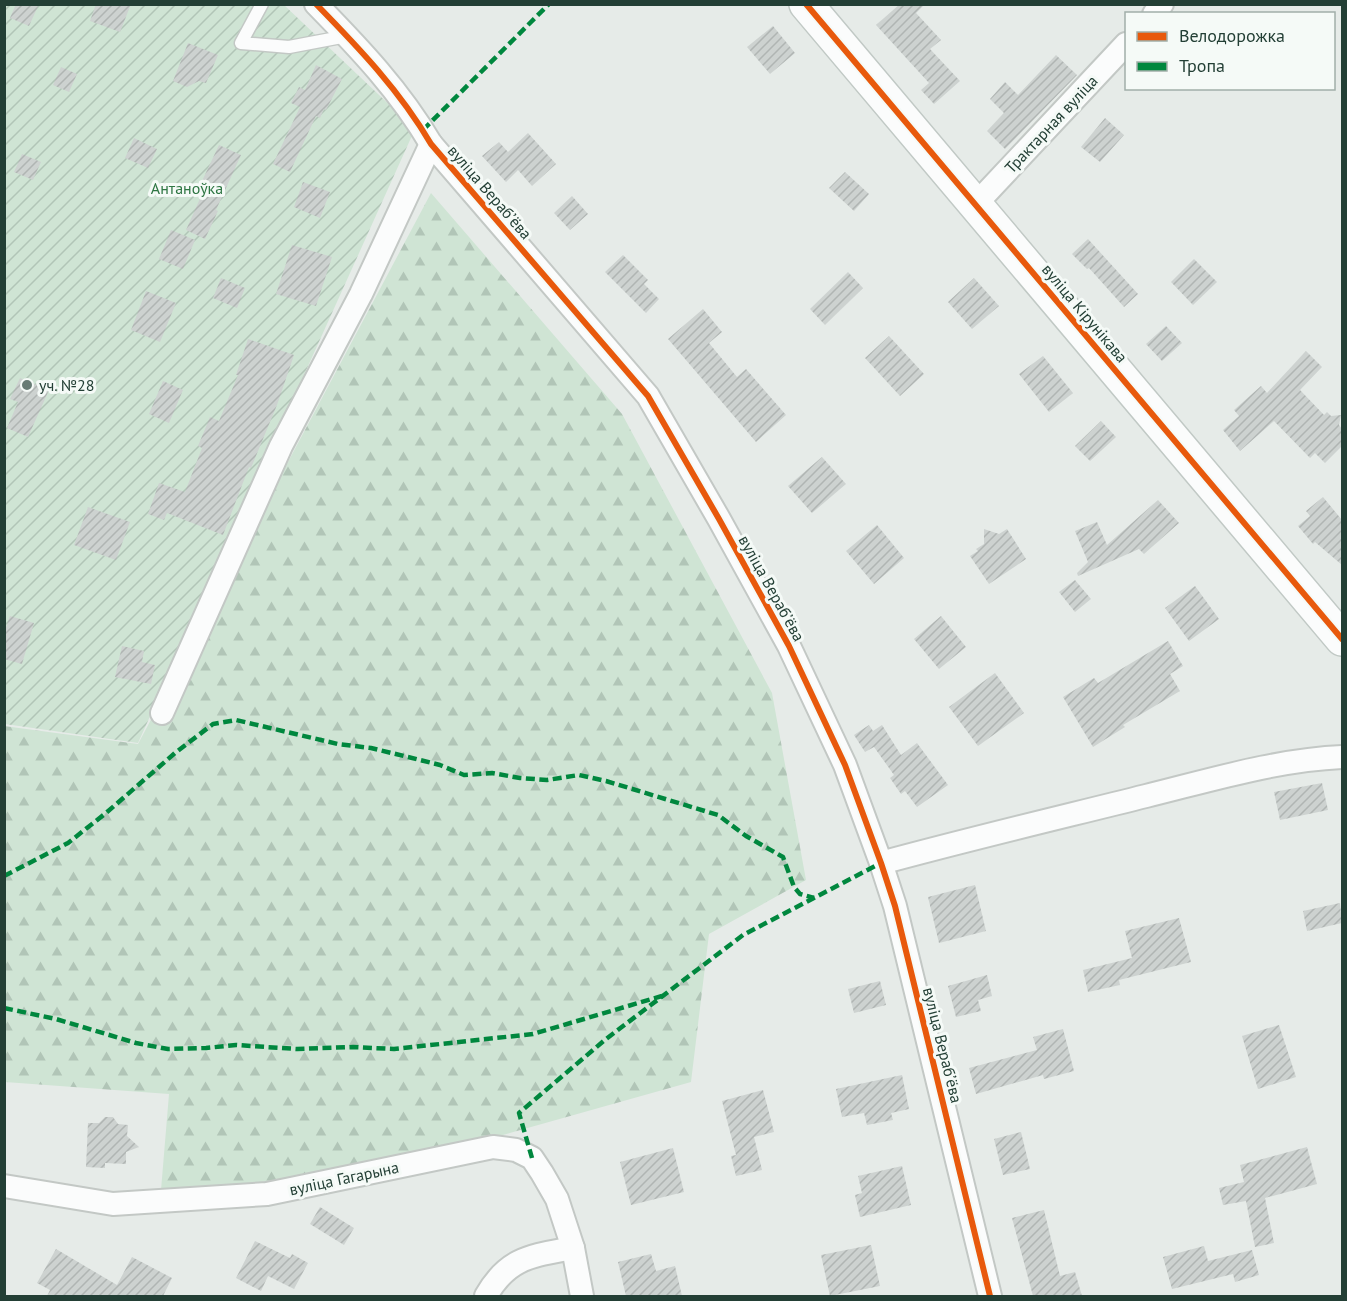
<svg xmlns="http://www.w3.org/2000/svg" width="1347" height="1301" font-family="'PT Sans',sans-serif">
	<style>
		.forest { fill: url(#forest-firs) }
		.garden { fill: url(#garden-furrows) }
		.building { fill: url(#building-hatch) }
		.lines { fill: none; stroke-linecap: round; stroke-linejoin: round }
		.lane-casing { stroke: #c3c8c5; stroke-width: 15 }
		.street-casing { stroke: #c3c8c5; stroke-width: 26 }
		.secondary-casing { stroke: #c1c9c5; stroke-width: 36 }
		.lane { stroke: #fbfcfc; stroke-width: 12 }
		.street { stroke: #fbfcfc; stroke-width: 22 }
		.secondary { stroke: #fbfcfc; stroke-width: 33 }
		.quiet { stroke: #00873e; stroke-width: 4.5; stroke-dasharray: 9 4.5; stroke-linecap: butt }
		.cycleway-casing { stroke: #f5faf7; stroke-width: 10 }
		.cycleway { stroke: #e8590c; stroke-width: 6 }
		.poi-dot { fill: #677b74; stroke: #f5faf7; stroke-width: 2 }
		.labels { text-anchor: middle; stroke-width: 6; stroke-linejoin: round; paint-order: stroke }
		.street-label { font-size: 16px; fill: #233f35; stroke: #f5faf7 }
		.park-label { font-size: 16px; fill: #2e7643; stroke: #f5faf7 }
		.poi-label { font-size: 16px; fill: #233f35; stroke: #f5faf7; text-anchor: start }
	</style>
	<defs>
		<pattern id="forest-firs" width="22" height="20" patternUnits="userSpaceOnUse" patternTransform="scale(1.5)"><rect width="22" height="20" fill="#cfe4d4"/><path d="M5 1l3.5 6h-7zM16 11l3.5 6h-7z" fill="#b1c5b7"/></pattern>
		<pattern id="garden-furrows" width="10" height="10" patternUnits="userSpaceOnUse" patternTransform="scale(1.5)"><rect width="10" height="10" fill="#cfe4d4"/><path d="M-1 1l2-2M0 10L10 0M9 11l2-2" fill="none" stroke="#b1c5b7"/></pattern>
		<pattern id="building-hatch" width="6" height="6" patternUnits="userSpaceOnUse" patternTransform="scale(1.5)"><rect width="6" height="6" fill="#cdd2d0"/><path d="M-1 1l2-2M0 6l6-6M5 7l2-2" fill="none" stroke="#b0b5b3"/></pattern>
	</defs>
	<rect width="100%" height="100%" fill="#e6ebe8"/>
	<path class="forest" d="M431 193 622 414 772 693 806 880 709 934 691 1082 503 1135 268 1184 161 1190 169 1094 5 1082 4 726 138 744Z"/>
	<path class="garden" d="M5 5H284L415 129 138 743 5 724Z"/>
	<g class="building">
		<path d="M16 4H39L29 26 10 18Z"/>
		<path d="M96 4H131L120 32 90 21Z"/>
		<path d="M900 4H925L916 13 941 40 930 49 960 81 934 104 921 90 929 83 876 25Z"/>
		<path d="M773 26 795 53 770 74 747 47Z"/>
		<path d="M188 43 218 55 206 83 199 81 187 87 173 81Z"/>
		<path d="M1056 55 1077 75 1005 149 987 131 1004 113 990 99 1005 82 1018 95Z"/>
		<path d="M316 65 342 79 326 110 324 109 320 118 316 116 290 172 273 164 300 107 291 103 299 87 305 90Z"/>
		<path d="M61 67 77 74 69 92 53 85Z"/>
		<path d="M1105 118 1124 135 1100 162 1081 147Z"/>
		<path d="M528 133 556 164 532 186 518 170 506 182 482 156 499 142 508 152Z"/>
		<path d="M134 138 157 149 148 168 125 158Z"/>
		<path d="M219 145 241 155 216 210 218 211 205 239 186 230 207 183 202 181Z"/>
		<path d="M22 154 41 162 33 180 14 172Z"/>
		<path d="M845 172 869 194 854 211 829 188Z"/>
		<path d="M303 182 330 192 320 218 294 207Z"/>
		<path d="M572 196 588 214 570 230 554 213Z"/>
		<path d="M171 230 195 240 183 269 159 259Z"/>
		<path d="M1088 239 1138 294 1124 307 1089 268 1087 269 1072 254Z"/>
		<path d="M292 245 332 257 316 306 276 294Z"/>
		<path d="M623 255 648 280 644 284 659 299 646 313 605 272Z"/>
		<path d="M1194 259 1217 282 1193 305 1171 282Z"/>
		<path d="M848 272 863 288 825 325 810 309Z"/>
		<path d="M221 278 245 288 237 308 213 298Z"/>
		<path d="M974 278 999 306 972 329 948 302Z"/>
		<path d="M146 291 176 303 160 342 131 330Z"/>
		<path d="M703 309 722 332 709 343 737 377 746 369 786 415 756 442 668 339Z"/>
		<path d="M1166 326 1182 343 1162 361 1146 344Z"/>
		<path d="M889 336 924 374 900 396 865 358Z"/>
		<path d="M248 339 294 355 277 405 251 468 249 467 223 535 167 513 164 520 148 514 159 483 185 492 202 448 198 446 210 417 219 421 238 375H236Z"/>
		<path d="M1306 351 1322 367 1300 390 1324 415 1327 412 1331 416 1341 415 1339 425 1342 429V446L1325 463 1315 453 1310 458 1274 421 1240 451 1223 430 1239 416 1234 410 1261 386 1267 393Z"/>
		<path d="M1043 356 1073 393 1049 412 1019 374Z"/>
		<path d="M20 378 49 390 28 437 7 428 18 402 10 399Z"/>
		<path d="M163 381 183 390 169 423 149 414Z"/>
		<path d="M1101 421 1116 437 1090 461 1075 446Z"/>
		<path d="M822 457 846 484 812 513 788 486Z"/>
		<path d="M1323 497 1342 520V565L1315 542 1313 544 1298 526 1310 516 1306 511Z"/>
		<path d="M1158 500 1179 523 1144 554 1139 549 1078 576 1077 573 1088 562 1075 531 1097 522 1107 545Z"/>
		<path d="M88 507 130 522 116 560 74 545Z"/>
		<path d="M877 525 904 558 874 584 846 551Z"/>
		<path d="M984 529 999 534 1007 529 1026 559 989 584 970 556 978 551 976 549 984 544Z"/>
		<path d="M1075 580 1091 599 1075 612 1059 592Z"/>
		<path d="M1195 586 1219 619 1189 641 1165 608Z"/>
		<path d="M10 616 34 623 22 664 4 659V633Z"/>
		<path d="M941 616 966 647 939 669 914 639Z"/>
		<path d="M1168 641 1183 666 1170 674 1180 691 1123 725 1125 727 1093 747 1063 697 1094 678 1098 683Z"/>
		<path d="M122 646 144 651 142 662 155 665 151 684 115 677Z"/>
		<path d="M995 673 1024 713 978 746 949 707Z"/>
		<path d="M869 725 873 731 882 725 901 755 917 743 948 785 917 807 905 791 901 794 890 778 894 775 874 747 865 752 854 735Z"/>
		<path d="M1322 783 1328 810 1280 820 1274 792Z"/>
		<path d="M975 885 986 931 939 943 928 897Z"/>
		<path d="M1340 903 1342 923 1307 931 1303 911Z"/>
		<path d="M1179 918 1191 962 1119 980 1120 985 1088 992 1083 970 1132 958 1125 931Z"/>
		<path d="M987 975 992 996 978 1000 981 1011 956 1017 948 986Z"/>
		<path d="M880 981 886 1005 854 1013 848 989Z"/>
		<path d="M1279 1025 1296 1077 1258 1089 1242 1036Z"/>
		<path d="M1063 1029 1074 1071 1044 1079 1043 1075 976 1094 969 1068 1037 1050 1033 1037Z"/>
		<path d="M902 1075 909 1109 891 1113 893 1120 867 1125 864 1113 842 1117 836 1089Z"/>
		<path d="M763 1090 774 1132 754 1137 762 1170 736 1176 731 1156 736 1155 722 1101Z"/>
		<path d="M105 1117H113L118 1124 128 1125 127 1136 139 1147 126 1152V1164L105 1163V1168L86 1167 88 1123H99Z"/>
		<path d="M1021 1132 1030 1169 1003 1175 994 1139Z"/>
		<path d="M1307 1147 1317 1184 1265 1198 1274 1243 1255 1247 1246 1201 1223 1205 1219 1188 1244 1182 1240 1165Z"/>
		<path d="M673 1148 684 1192 631 1205 620 1162Z"/>
		<path d="M902 1166 911 1205 860 1217 855 1195 862 1193 858 1176Z"/>
		<path d="M320 1207 354 1228 344 1245 310 1224Z"/>
		<path d="M1044 1210 1060 1276 1075 1272 1082 1296H1033L1012 1218Z"/>
		<path d="M255 1241 290 1258 292 1254 308 1263 294 1289 268 1276 261 1291 236 1278Z"/>
		<path d="M871 1245 880 1286 830 1296 821 1255Z"/>
		<path d="M1204 1246 1208 1261 1252 1250 1259 1275 1235 1282 1233 1274 1172 1289 1163 1257Z"/>
		<path d="M56 1249 117 1285 132 1257 172 1278 163 1296H47L50 1290 37 1283Z"/>
		<path d="M651 1254 656 1271 675 1266 682 1296H626L618 1262Z"/>
	</g>
	<g class="lines">
		<defs>
			<path id="lane" d="M262 4 241 43 289 47 347 36"/>
			<g id="street">
				<path d="M316 4C359 48 400 91 431 144L648 396 719 519 789 646 845 765 881 863 895 906 990 1296"/>
				<path d="M1154 14 1162 4"/>
				<path d="M975 205 1126 44"/>
				<path d="M162 713 281 446 361 294 431 144"/>
				<path d="M881 863C969 839 1058 818 1146 796 1211 780 1276 760 1342 757"/>
				<path d="M4 1186 113 1204 267 1194 493 1147 516 1150 532 1158 542 1173 557 1199 573 1248 582 1296"/>
				<path d="M486 1296C508 1257 532 1256 573 1248"/>
			</g>
			<path id="secondary" d="M806 4 1342 639"/>
		</defs>
		<use href="#lane" class="lane-casing"/>
		<use href="#street" class="street-casing"/>
		<use href="#secondary" class="secondary-casing"/>
		<use href="#lane" class="lane"/>
		<use href="#street" class="street"/>
		<use href="#secondary" class="secondary"/>
		<g class="quiet">
			<path d="M423 130 549 4"/>
			<path d="M4 876 68 843 106 813 175 753 213 724 236 720 338 744 371 748 408 757 440 765 464 775 492 773 520 778 547 780 579 775 606 781 718 815 746 836 783 857 794 887 800 894 814 898"/>
			<path d="M4 1008 56 1019 136 1043 168 1049 206 1048 236 1045 297 1049 353 1047 394 1049 533 1034 662 996"/>
			<path d="M532 1158 519 1113 606 1039 743 935 881 863"/>
		</g>
		<defs>
			<g id="cycleway">
				<path d="M316 4C359 48 400 91 431 144L648 396 719 519 789 646 845 765 881 863 895 906 990 1296"/>
				<path d="M806 4 1342 639"/>
			</g>
		</defs>
		<use href="#cycleway" class="cycleway-casing"/>
		<use href="#cycleway" class="cycleway"/>
	</g>
	<circle class="poi-dot" cx="27" cy="385" r="6"/>
	<g class="labels">
		<g class="street-label">
			<text transform="translate(1051 124) rotate(-47)" y="6">Трактарная вуліца</text>
			<text transform="translate(490 192) rotate(49)" y="6">вуліца Верабʼёва</text>
			<text transform="translate(1085 313) rotate(50)" y="6">вуліца Кірунікава</text>
			<text transform="translate(772 588) rotate(61)" y="6">вуліца Верабʼёва</text>
			<text transform="translate(943 1045) rotate(76)" y="6">вуліца Верабʼёва</text>
			<text transform="translate(344 1178) rotate(-12)" y="6">вуліца Гагарына</text>
		</g>
		<g class="park-label">
			<text x="187" y="194">Антаноўка</text>
		</g>
		<g class="poi-label">
			<text x="39" y="391">уч. №28</text>
		</g>
	</g>
	<rect width="1347" height="1301" fill="none" stroke="#233f35" stroke-width="12"/>
	<rect x="1125" y="12" width="210" height="78" fill="#f5faf7" stroke="#a1afa9" stroke-width="1.5"/>
	<rect x="1137" y="32" width="30" height="9" fill="#e8590c" stroke="#a1afa9" stroke-width="1.5"/>
	<text x="1179" y="42" font-size="18" fill="#233f35">Велодорожка</text>
	<rect x="1137" y="62" width="30" height="9" fill="#00873e" stroke="#a1afa9" stroke-width="1.5"/>
	<text x="1179" y="72" font-size="18" fill="#233f35">Тропа</text>
</svg>
